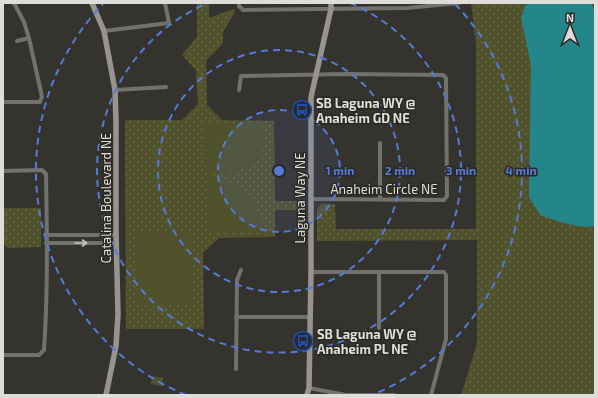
<svg xmlns="http://www.w3.org/2000/svg" width="598" height="398" font-family="'Exo 2',sans-serif">
	<style>
		.grass { fill: url(#grass-dots) }
		.garden { fill: #50522c }
		.water { fill: #24858b }
		.lines { fill: none; stroke-linecap: round; stroke-linejoin: round }
		.street { stroke: #73716e; stroke-width: 4 }
		.secondary { stroke: #979490; stroke-width: 5.5 }
		.oneway { stroke: #c3c2be }
		.ring { fill: none; stroke: #5779d8; stroke-width: 2; stroke-dasharray: 7 5 }
		.labels { text-anchor: middle; stroke-width: 3; stroke-linejoin: round; paint-order: stroke }
		.poi-label { font-size: 13px; font-weight: bold; fill: #deddd9; stroke: #2b2923; text-anchor: start }
		.street-label { font-size: 13px; fill: #deddd9; stroke: #2b2923 }
		.centre { fill: #5779d8; stroke: #2b2923; stroke-width: 2 }
		.ring-label { font-size: 12px; text-anchor: middle; font-weight: bold; fill: #5779d8; stroke: #2b2923; stroke-width: 3; stroke-linejoin: round; paint-order: stroke }
	</style>
	<defs>
		<pattern id="grass-dots" width="8" height="8" patternUnits="userSpaceOnUse"><rect width="8" height="8" fill="#50522c"/><path d="M2 2h.1M6 6h.1" fill="none" stroke="#696a4a" stroke-width="1.8" stroke-linecap="round"/></pattern>
	</defs>
	<rect width="100%" height="100%" fill="#35332d"/>
	<g class="grass">
		<path d="M197 3H209V18L233 9 235 12 223 32V43L206 61 207 105 222 120 274 121 275 201H304V210H275V237L219 238 203 253 204 329H126L125 120H182L198 104 196 70 182 55 197 37Z"/>
		<path d="M471 3H595V395H461L477 344V240L317 241V209L321 204H335L336 229H476V44Z"/>
		<path d="M3 208H41V247L8 248 3 243Z"/>
		<path d="M152 376 163 378 162 386 151 384Z"/>
	</g>
	<g class="garden">
		<path d="M208 123 261 124 263 143 255 163 231 173H206L205 126Z"/>
		<path d="M206 176 227 180 253 198 263 231H212L207 227Z"/>
		<path d="M190 231 191 305 138 306 136 233Z"/>
	</g>
	<path class="water" d="M528 3H591L594 9 595 226C577 229 558 221 540 215L529 197 531 65 521 18 525 6Z"/>
	<g class="lines">
		<g class="street">
			<path d="M239 3V6L243 10 407 8 459 3"/>
			<path d="M104 31 169 23 165 3"/>
			<path d="M17 41 29 38"/>
			<path d="M115 90 166 87"/>
			<path d="M239 90 241 76 346 74 443 75 446 78 447 196 444 200 311 199"/>
			<path d="M3 102H40L42 97 29 38 24 22 14 3"/>
			<path d="M380 143V199"/>
			<path d="M3 171 42 170 46 174C47 233 48 292 44 350L39 355H3"/>
			<path d="M46 235H116"/>
			<path d="M46 243H116"/>
			<path d="M311 272H444L446 275V339L431 395"/>
			<path d="M236 317H310"/>
			<path d="M379 328V272"/>
			<path d="M236 369 237 280 241 270"/>
			<path d="M309 388 346 395H394"/>
		</g>
		<g class="secondary">
			<path d="M92 3 104 31 115 90 116 121V231L118 314 116 346 106 395"/>
			<path d="M307 395 309 388 311 272V97L331 9V3"/>
		</g>
	</g>
	<defs><path id="oneway-shaft" d="M-6 0H5M1.5-3L5.5 0L1.5 3" fill="none" stroke-width="1.6" stroke-linecap="round" stroke-linejoin="round"/></defs>
	<use class="oneway" href="#oneway-shaft" transform="translate(81 243)"/>
	<circle cx="279" cy="171" r="61" fill="#5779d8" fill-opacity=".12"/>
	<g class="ring">
		<circle cx="279" cy="171" r="61"/>
		<circle cx="279" cy="171" r="121"/>
		<path d="M350 3A182 182 0 1 1 208 3"/>
		<path d="M186 395A242 242 0 0 1 103 4M455 4A242 242 0 0 1 372 395"/>
	</g>
	<defs>
		<symbol id="bus-ring" viewBox="-11 -11 22 22"><circle r="9.5" fill="#2b2923" stroke="#1a4fb4" stroke-width="1.5"/><path d="M-5-6H5V4H4V6H2V4H-2V6H-4V4H-5ZM-3.5-4V0h7V-4ZM-3.5 1.2v1.5H-2V1.2ZM2 1.2v1.5H3.5V1.2Z" fill="#1a4fb4"/></symbol>
	</defs>
	<g fill-rule="evenodd">
		<use href="#bus-ring" x="291" y="99" width="22" height="22"/>
		<use href="#bus-ring" x="292" y="330" width="22" height="22"/>
	</g>
	<g class="labels">
		<g class="poi-label">
			<text x="316" y="108">SB Laguna WY @<tspan x="316" dy="15">Anaheim GD NE</tspan></text>
			<text x="317" y="339">SB Laguna WY @<tspan x="317" dy="15">Anaheim PL NE</tspan></text>
		</g>
		<g class="street-label">
			<text x="384" y="194">Anaheim Circle NE</text>
			<text transform="translate(106 198) rotate(-90)" y="5">Catalina Boulevard NE</text>
			<text transform="translate(300 198) rotate(-90)" y="5">Laguna Way NE</text>
		</g>
	</g>
	<circle cx="279" cy="171" r="6" class="centre"/>
	<g class="ring-label">
		<text x="340" y="175">1 min</text>
		<text x="400" y="175">2 min</text>
		<text x="461" y="175">3 min</text>
		<text x="521" y="175">4 min</text>
	</g>
	<rect width="598" height="398" fill="none" stroke="#deddd9" stroke-width="8"/>
	<g transform="translate(570 28)" stroke="#2b2923" stroke-width="3" paint-order="stroke">
	<path d="M0-3L7 15L0 10L-7 15Z" fill="#deddd9"/>
	<text y="-6" font-size="11" font-weight="bold" text-anchor="middle" fill="#deddd9">N</text>
	</g>
</svg>
